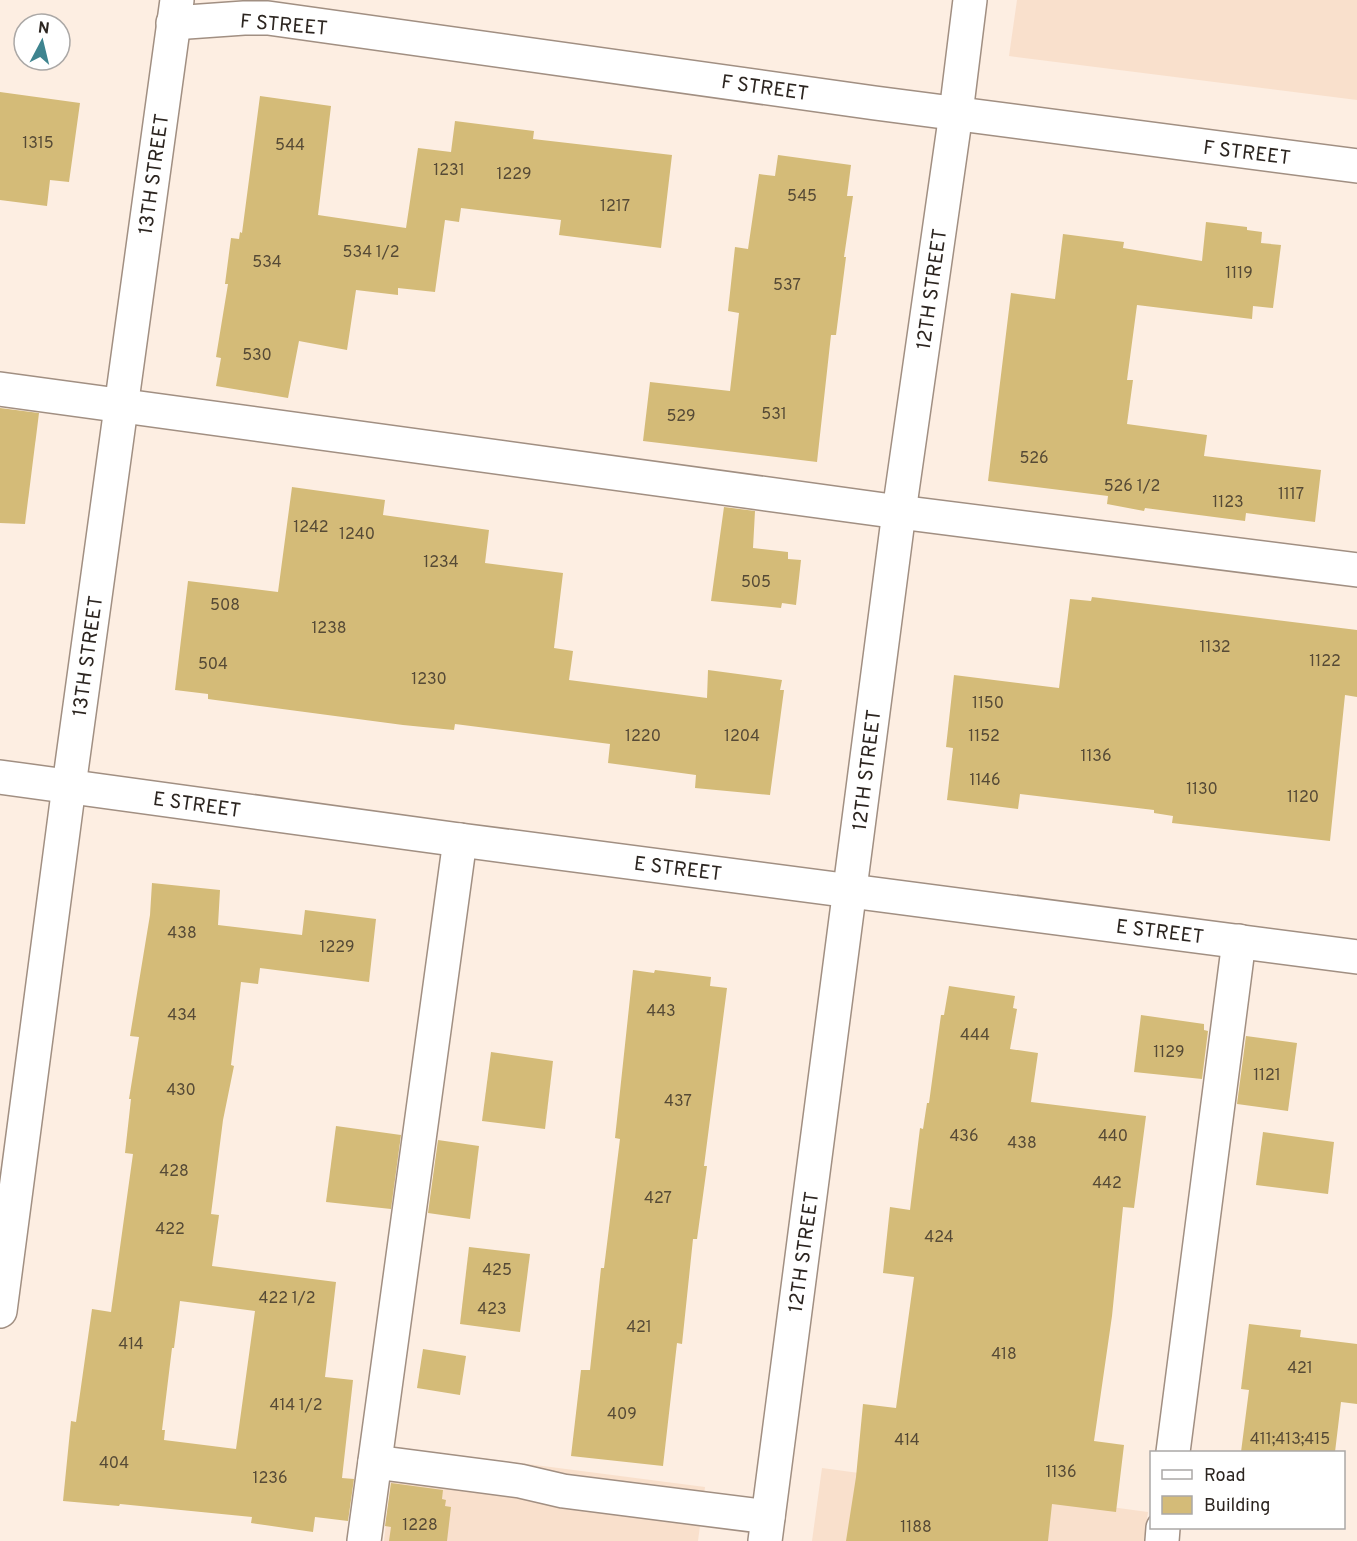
<svg xmlns="http://www.w3.org/2000/svg" width="1357" height="1541" font-family="Overpass,sans-serif">
	<style>
		.built { fill: #f9e0cc }
		.building { fill: #d4bb78; fill-rule: evenodd }
		.lines { fill: none; stroke-linecap: round; stroke-linejoin: round }
		.minor-casing { stroke: #a18f82; stroke-width: 36 }
		.minor { stroke: #fff; stroke-width: 33 }
		.labels { text-anchor: middle; stroke-width: 4.5; stroke-linejoin: round; paint-order: stroke }
		.number-label { font-size: 16px; fill: #564a36 }
		.street-label { font-size: 20px; fill: #2c2520; stroke: #fff }
	</style>
	<rect width="100%" height="100%" fill="#fdeee2"/>
	<g class="built">
		<path d="M1017 0H1357V100L1009 56Z"/>
		<path d="M395 1447 705 1487 698 1541H384Z"/>
		<path d="M822 1468 1148 1512 1144 1541H812Z"/>
	</g>
	<g class="building">
		<path d="M0 92 80 103 69 182 50 180 47 206 0 200Z"/>
		<path d="M260 96 331 106 318 215 406 228 418 148 451 152 455 121 534 131 533 139 672 155 661 248 559 235 561 220 461 208 459 222 445 220 435 292 398 288V295L356 290 347 350 299 341 288 398 216 386 221 358 216 357 228 284H225L231 238 239 239 240 232 242 233Z"/>
		<path d="M778 155 851 165 847 196H853L844 257H846L836 335H831L817 462 643 441 650 382 730 391 739 313 728 311 735 247 748 249 759 174 775 176Z"/>
		<path d="M1206 222 1247 227V230L1262 232 1261 243 1281 245 1273 308 1253 306 1252 319 1137 305 1127 380H1133L1127 424 1207 435 1204 456 1321 470 1315 522 1246 513 1245 521 1145 508 1144 511 1107 504 1108 496 988 481 1011 293 1055 299 1063 234 1124 242 1123 248 1202 261Z"/>
		<path d="M0 408 39 413 25 524 0 523Z"/>
		<path d="M292 487 385 500 383 515 489 530 485 563 563 573 554 648 573 651 569 680 707 698 708 670 782 680 780 690H784L770 795 695 788 696 775 608 763 610 744 455 724 454 730 403 725 208 699V694L175 690 188 581 278 592Z"/>
		<path d="M724 507 755 511 753 548 788 552V559L801 560 796 605 782 603 781 608 711 601Z"/>
		<path d="M1092 597 1357 630V697L1345 695 1330 841 1172 823 1173 816 1154 813V810L1020 794 1018 809 947 800 953 748 946 747 954 675 1059 688 1070 599 1091 601Z"/>
		<path d="M152 883 220 890 218 925 302 935 305 910 376 919 369 982 260 968 258 984 241 982 231 1065 234 1066 223 1120 211 1214 219 1215 212 1266 336 1282 325 1377 353 1380 342 1478 354 1479 348 1521 315 1517 313 1532 251 1523 252 1517 120 1504 119 1506 63 1501 71 1421 76 1422 92 1309 111 1312 133 1154 125 1153 131 1099H129L139 1037 130 1036 150 915ZM180 1301 255 1311 236 1449 164 1440 165 1430H162L172 1348H174Z"/>
		<path d="M633 970 654 973 655 970 711 977 710 986 727 988 704 1166H707L697 1239H693L682 1344 677 1343 663 1466 571 1456 581 1370H590L601 1268H604L620 1139 615 1138Z"/>
		<path d="M949 986 1015 996 1013 1008 1017 1009 1010 1049 1038 1053 1031 1102 1146 1116 1134 1208 1123 1207 1112 1316 1094 1441 1124 1445 1116 1512 1052 1504 1048 1541H846L856 1477 863 1404 896 1408 914 1277 883 1273 890 1207 910 1210 920 1128 923 1129 927 1103H929L941 1015H944Z"/>
		<path d="M1141 1015 1204 1024V1030L1208 1031 1202 1079 1134 1072Z"/>
		<path d="M1246 1036 1297 1043 1288 1111 1237 1104Z"/>
		<path d="M491 1052 553 1061 545 1129 482 1121Z"/>
		<path d="M336 1126 401 1135 391 1209 326 1202Z"/>
		<path d="M1263 1132 1334 1142 1328 1194 1256 1185Z"/>
		<path d="M438 1140 479 1146 470 1219 428 1213Z"/>
		<path d="M469 1247 530 1254 520 1332 460 1324Z"/>
		<path d="M1249 1324 1301 1330 1300 1337 1357 1344V1404L1341 1402 1335 1452H1241L1249 1390 1241 1389Z"/>
		<path d="M423 1349 466 1356 460 1395 417 1388Z"/>
		<path d="M391 1483 443 1490 442 1499 446 1500 445 1506 451 1507 447 1541H389L391 1527 385 1526Z"/>
	</g>
	<g class="lines">
		<defs>
			<g id="minor">
				<path d="M173 23 244 18H268L875 103 1357 166"/>
				<path d="M0 389 899 512 1357 570"/>
				<path d="M0 777 460 840 1357 957"/>
				<path d="M0 1311 69 786 177 0"/>
				<path d="M1173 1452 1239 941"/>
				<path d="M375 1462 520 1481 563 1491 768 1517"/>
				<path d="M364 1541 460 840"/>
				<path d="M765 1541 899 512 956 113 970 0"/>
				<path d="M1162 1541 1163 1528"/>
			</g>
		</defs>
		<use href="#minor" class="minor-casing"/>
		<use href="#minor" class="minor"/>
	</g>
	<g class="labels">
		<g class="number-label">
			<text x="38" y="148">1315</text>
			<text x="290" y="150">544</text>
			<text x="449" y="175">1231</text>
			<text x="514" y="179">1229</text>
			<text x="802" y="201">545</text>
			<text x="615" y="211">1217</text>
			<text x="371" y="257">534 1/2</text>
			<text x="267" y="267">534</text>
			<text x="1239" y="278">1119</text>
			<text x="787" y="290">537</text>
			<text x="257" y="360">530</text>
			<text x="774" y="419">531</text>
			<text x="681" y="421">529</text>
			<text x="1034" y="463">526</text>
			<text x="1132" y="491">526 1/2</text>
			<text x="1291" y="499">1117</text>
			<text x="1228" y="507">1123</text>
			<text x="311" y="532">1242</text>
			<text x="357" y="539">1240</text>
			<text x="441" y="567">1234</text>
			<text x="756" y="587">505</text>
			<text x="225" y="610">508</text>
			<text x="329" y="633">1238</text>
			<text x="1215" y="652">1132</text>
			<text x="1325" y="666">1122</text>
			<text x="213" y="669">504</text>
			<text x="429" y="684">1230</text>
			<text x="988" y="708">1150</text>
			<text x="643" y="741">1220</text>
			<text x="742" y="741">1204</text>
			<text x="984" y="741">1152</text>
			<text x="1096" y="761">1136</text>
			<text x="985" y="785">1146</text>
			<text x="1202" y="794">1130</text>
			<text x="1303" y="802">1120</text>
			<text x="182" y="938">438</text>
			<text x="337" y="952">1229</text>
			<text x="661" y="1016">443</text>
			<text x="182" y="1020">434</text>
			<text x="975" y="1040">444</text>
			<text x="1169" y="1057">1129</text>
			<text x="1267" y="1080">1121</text>
			<text x="181" y="1095">430</text>
			<text x="678" y="1106">437</text>
			<text x="964" y="1141">436</text>
			<text x="1113" y="1141">440</text>
			<text x="1022" y="1148">438</text>
			<text x="174" y="1176">428</text>
			<text x="1107" y="1188">442</text>
			<text x="658" y="1203">427</text>
			<text x="170" y="1234">422</text>
			<text x="939" y="1242">424</text>
			<text x="497" y="1275">425</text>
			<text x="287" y="1303">422 1/2</text>
			<text x="492" y="1314">423</text>
			<text x="639" y="1332">421</text>
			<text x="131" y="1349">414</text>
			<text x="1004" y="1359">418</text>
			<text x="1300" y="1373">421</text>
			<text x="296" y="1410">414 1/2</text>
			<text x="622" y="1419">409</text>
			<text x="1290" y="1444">411;413;415</text>
			<text x="907" y="1445">414</text>
			<text x="114" y="1468">404</text>
			<text x="1061" y="1477">1136</text>
			<text x="270" y="1483">1236</text>
			<text x="420" y="1530">1228</text>
			<text x="916" y="1532">1188</text>
		</g>
		<g class="street-label">
			<text transform="translate(284 24) rotate(5)" y="7">F STREET</text>
			<text transform="translate(765 87) rotate(8)" y="7">F STREET</text>
			<text transform="translate(1247 152) rotate(7)" y="7">F STREET</text>
			<text transform="translate(153 174) rotate(-82)" y="7">13TH STREET</text>
			<text transform="translate(931 289) rotate(-82)" y="7">12TH STREET</text>
			<text transform="translate(87 656) rotate(-82)" y="7">13TH STREET</text>
			<text transform="translate(866 770) rotate(-83)" y="7">12TH STREET</text>
			<text transform="translate(197 804) rotate(8)" y="7">E STREET</text>
			<text transform="translate(678 868) rotate(7)" y="7">E STREET</text>
			<text transform="translate(1160 931) rotate(7)" y="7">E STREET</text>
			<text transform="translate(803 1252) rotate(-82)" y="7">12TH STREET</text>
		</g>
	</g>
	<rect x="1150" y="1451" width="195" height="78" fill="#ffffff" stroke="#aba8a6" stroke-width="1.5"/>
	<rect x="1162" y="1470" width="30" height="9" fill="#ffffff" stroke="#aba8a6" stroke-width="1.5"/>
	<text x="1204" y="1481" font-size="18" fill="#2c2520">Road</text>
	<rect x="1162" y="1496" width="30" height="18" fill="#d4bb78" stroke="#aba8a6" stroke-width="1.5"/>
	<text x="1204" y="1511" font-size="18" fill="#2c2520">Building</text>
	<g transform="translate(42 42) rotate(7)"><circle r="28" fill="#ffffff" stroke="#aba8a6" stroke-width="1.5"/>
	<path d="M0-4.5L10 22L0 15L-10 22Z" fill="#3e848f"/>
	<text y="-9" font-size="16" font-weight="bold" text-anchor="middle" fill="#2c2520">N</text>
	</g>
</svg>
